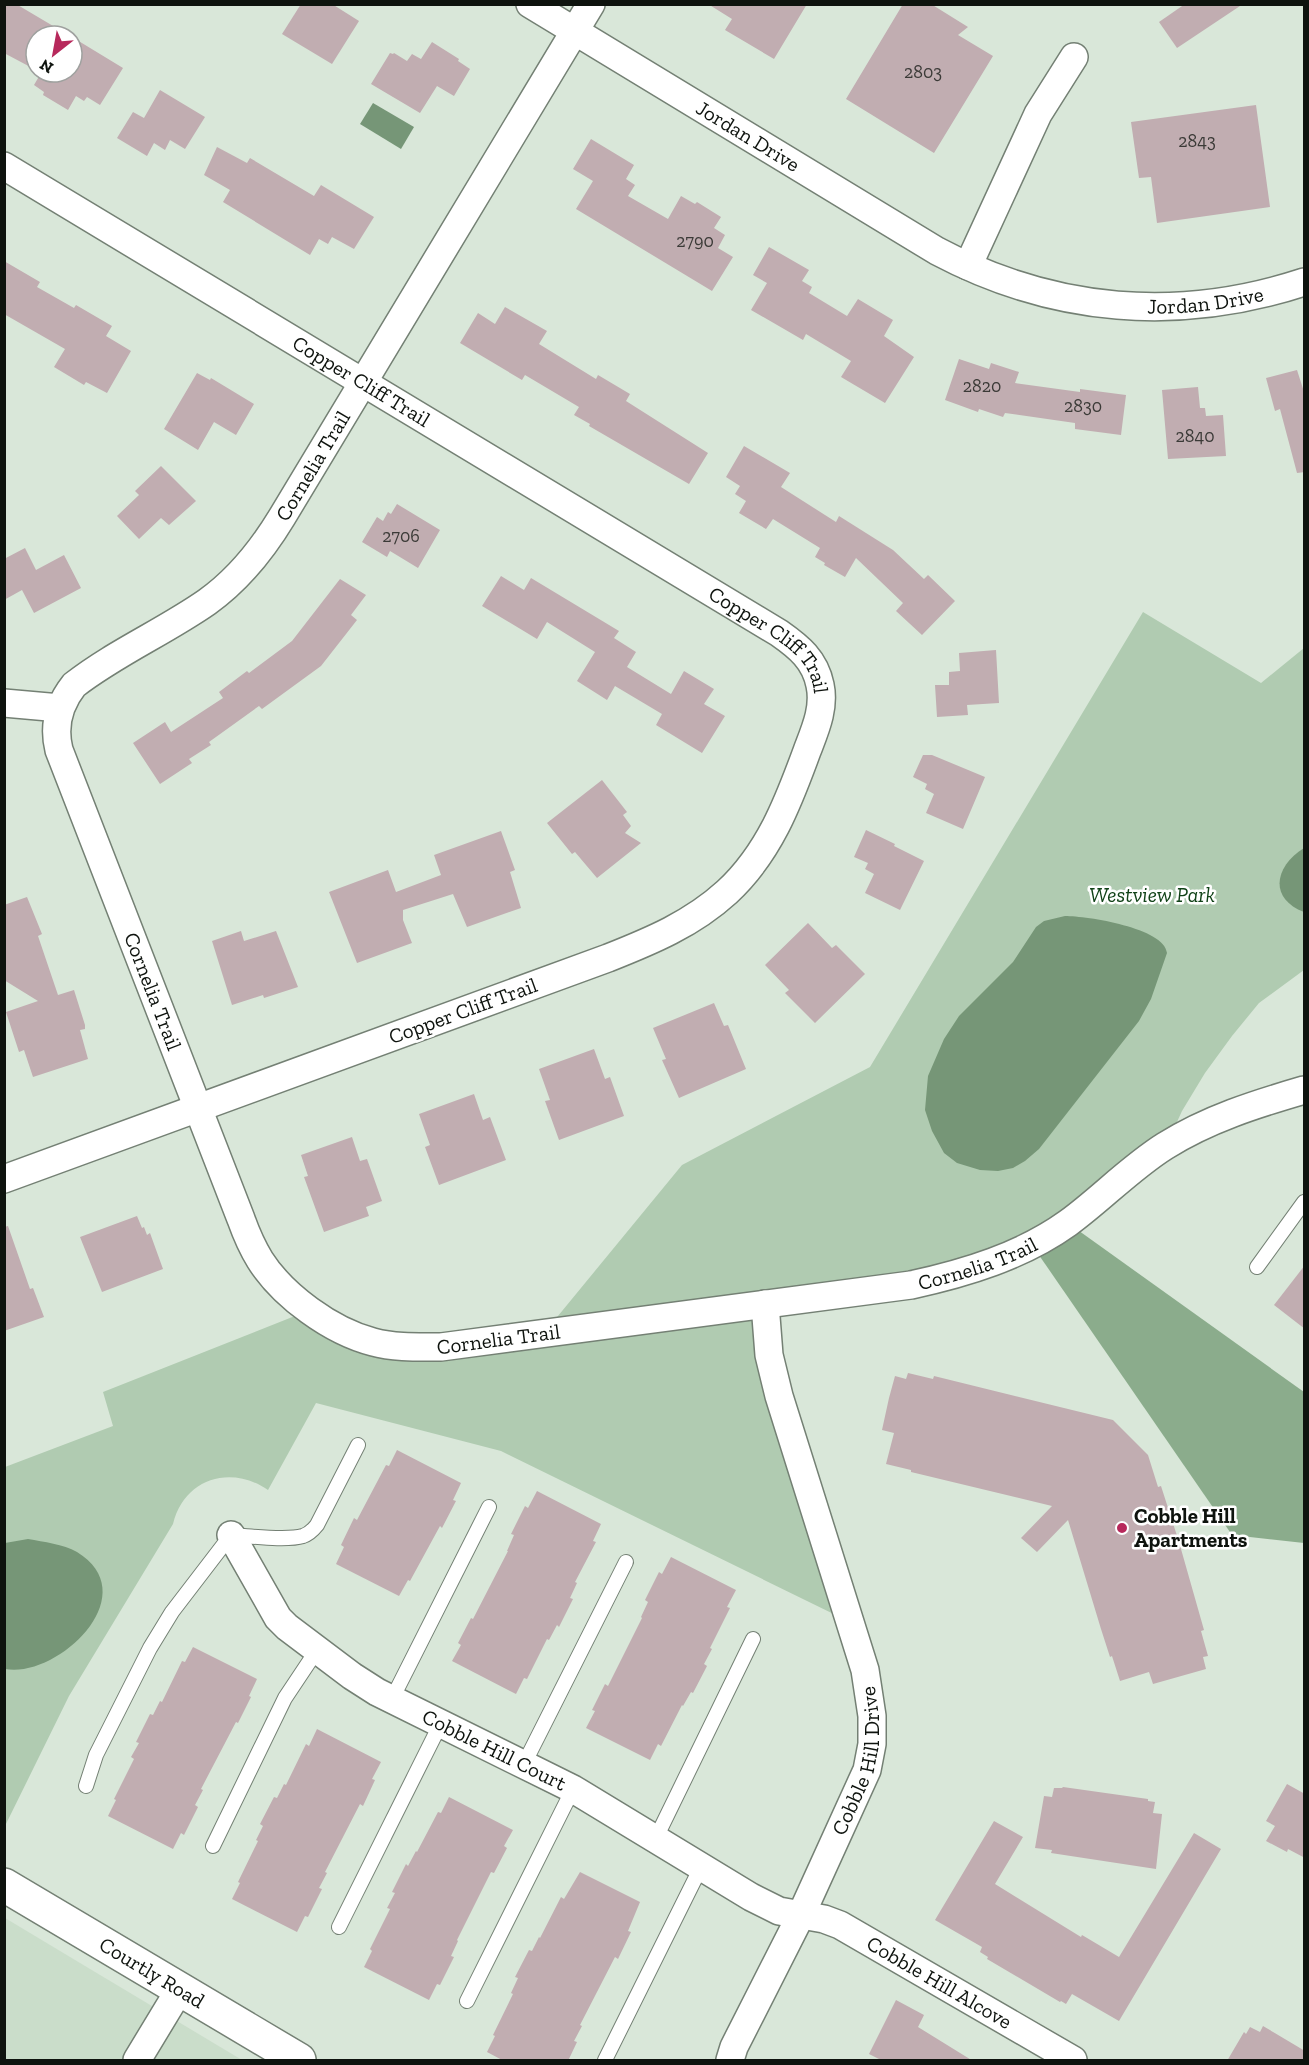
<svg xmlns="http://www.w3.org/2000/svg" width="1309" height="2065" font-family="'Zilla Slab',serif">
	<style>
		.built { fill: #caddca }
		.green { fill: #b0cbb1 }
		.forest { fill: #8bac8c }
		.water { fill: #769677 }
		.building { fill: #c1adb1 }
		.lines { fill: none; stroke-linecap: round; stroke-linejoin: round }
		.service-casing { stroke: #748074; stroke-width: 16 }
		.minor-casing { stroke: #748074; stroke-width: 30 }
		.tertiary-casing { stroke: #748074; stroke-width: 36 }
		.service { stroke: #fff; stroke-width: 14 }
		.minor { stroke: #fff; stroke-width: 27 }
		.tertiary { stroke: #fff; stroke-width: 33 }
		.poi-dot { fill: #b7285b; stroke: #fff; stroke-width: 2 }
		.labels { text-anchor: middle; stroke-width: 5; stroke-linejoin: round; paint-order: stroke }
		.number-label { font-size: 18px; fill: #3b3a37 }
		.street-label { font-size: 21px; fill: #0e130e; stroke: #fff }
		.park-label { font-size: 21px; font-style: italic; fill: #104217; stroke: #fff }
		.poi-label { font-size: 21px; font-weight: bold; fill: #0e130e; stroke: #fff; text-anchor: start }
	</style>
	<rect width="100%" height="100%" fill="#d9e7d9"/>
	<path class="built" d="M5 1918 242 2060H5Z"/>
	<path class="green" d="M1143 612 1261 683 1304 648V970L1259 1003 1232 1036 1205 1073 1182 1111 1166 1146 1032 1245 765 1304 850 1622 501 1451 316 1403 268 1490C230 1464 184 1479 173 1524L69 1696 5 1826V1467L113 1426 103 1392 310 1310 373 1342 544 1333 682 1165 870 1067Z"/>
	<path class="forest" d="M1068 1223 1304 1392V1543L1232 1535 1032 1245Z"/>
	<g class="water">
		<path d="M373 103 414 127 401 149 360 124Z"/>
		<path d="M1304 848V912C1268 898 1275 866 1304 848Z"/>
		<path d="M1065 916C1087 916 1165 928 1167 953L1151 999 1139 1021 1039 1149 1025 1161 1013 1168 998 1171 980 1170 957 1163 944 1153 932 1131 925 1110 928 1076 944 1039 959 1016 1013 962 1036 927 1044 921Z"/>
		<path d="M28 1539C44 1542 63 1544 77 1552 147 1595 57 1679 5 1669V1543Z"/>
	</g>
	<g class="building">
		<path d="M4 4H16L70 36H36V70L4 53Z"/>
		<path d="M301 4H332L359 21 332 64 282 34Z"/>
		<path d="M708 4H807L774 59 725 30 732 19Z"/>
		<path d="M903 4H931L968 27 958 35 993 56 934 153 846 99Z"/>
		<path d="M1185 4H1243L1177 48 1159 22Z"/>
		<path d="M72 37 123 68 100 105 87 97 84 101 76 96 68 110 43 95 44 92 34 85 41 73 39 72H72Z"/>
		<path d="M432 42 459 59 458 61 470 69 454 96 437 86 420 113 371 84 390 53 393 54 394 53 407 61 412 54 421 59Z"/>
		<path d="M160 90 205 117 185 149 170 140 165 150 154 143 147 156 117 138 133 112 144 118Z"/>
		<path d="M1256 105 1270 207 1157 223 1151 177 1139 178 1131 122Z"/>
		<path d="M591 139 634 165 626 179 635 185 628 196 668 219 681 196 695 204 697 202 721 217 714 228 725 235 718 248 733 257 712 291 576 209 593 181 573 169Z"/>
		<path d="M217 147 247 163 250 158 314 196 321 185 374 217 354 249 332 237 328 244 319 239 310 255 223 202 230 190 204 175Z"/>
		<path d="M769 247 809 270 802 281 812 287 809 293 847 316 858 299 893 320 884 336 914 357 885 403 841 377 851 361 806 334 803 340 751 310 767 283 753 275Z"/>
		<path d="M4 261 40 282 37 287 74 308 76 305 112 326 106 336 131 351 107 393 86 382 84 385 54 367 65 349 4 314Z"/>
		<path d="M505 307 547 331 539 344 596 379 598 375 630 394 626 401 708 453 689 484 589 426 590 424 574 415 579 407 525 375 522 380 460 343 478 313 495 324Z"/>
		<path d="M959 359 989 369 991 363 1019 372 1015 383 1080 392V389L1126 395 1121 435 1075 429V423L1005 413 1003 417 979 409 978 412 945 400Z"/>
		<path d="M1297 370 1305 395V472L1297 473 1280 409 1275 411 1266 378Z"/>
		<path d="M197 373 210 380 211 378 254 404 236 435 214 422 198 450 164 429Z"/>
		<path d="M1198 387 1200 408H1205L1206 416 1223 415 1226 456 1168 459 1162 390Z"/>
		<path d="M744 446 790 473 781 487 836 522 839 516 893 550 924 579 928 575 955 601 922 635 896 611 903 603 856 558 845 577 824 565 825 563 815 557 820 548 773 519 766 529 739 513 746 501 735 494 740 486 726 477Z"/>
		<path d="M161 466 196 501 169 525 161 518 139 539 117 516 139 495 135 491Z"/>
		<path d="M397 504 440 530 418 568 390 551 387 557 362 542 377 517 383 521 388 512 391 514Z"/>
		<path d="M25 548 36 570 64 555 81 588 34 613 22 590 4 600V559Z"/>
		<path d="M501 576 524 590 531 578 619 631 614 638 636 652 627 667 671 694 684 671 714 689 704 704 725 716 702 753 656 725 662 714 615 686 607 700 577 681 595 652 547 622 537 639 482 606Z"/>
		<path d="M340 579 366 595 351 615 357 620 321 666 262 709 259 706 209 742 211 745 189 759 192 763 160 784 133 743 165 722 171 732 223 698 219 692 247 671 249 673 292 641Z"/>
		<path d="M996 650 999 703 967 705 968 715 937 717 935 685H949V672L960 671 959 653Z"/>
		<path d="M923 755H932L985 777 963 829 926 813 934 794 925 789 927 784 913 777Z"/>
		<path d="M602 780 627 812 623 815 631 826 625 833 641 843 597 878 575 852 572 854 547 823Z"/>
		<path d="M866 830 895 844 894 846 924 861 900 910 865 893 874 874 865 869 868 863 854 857Z"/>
		<path d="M501 831 515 870 510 872 521 908 467 927 453 894 403 910V920L412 943 357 963 329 892 388 870 396 892 441 875 434 855Z"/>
		<path d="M27 897 42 934 38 936 58 995 74 990 85 1025V1029L80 1030 88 1059 33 1077 24 1050 19 1052 6 1012 38 1001 4 980V905Z"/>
		<path d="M808 923 832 948 836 945 865 974 815 1023 785 993 789 990 765 965Z"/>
		<path d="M241 931 244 941 276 931 298 987 264 998 263 995 232 1005 212 941Z"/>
		<path d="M714 1003 724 1026 728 1025 746 1069 679 1098 662 1060 666 1059 653 1028Z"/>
		<path d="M594 1049 605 1079 610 1077 624 1116 559 1140 545 1101 550 1100 539 1069Z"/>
		<path d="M474 1094 483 1120 490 1117 506 1160 439 1185 425 1147 430 1145 419 1114Z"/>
		<path d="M352 1137 360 1161 367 1159 382 1201 366 1207 369 1216 324 1232 304 1177 308 1176 301 1155Z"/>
		<path d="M137 1216 142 1228 144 1227 147 1235 150 1233 163 1269 102 1292 80 1237Z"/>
		<path d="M8 1226 30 1289 33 1288 44 1317 4 1331V1227Z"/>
		<path d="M1305 1265V1329L1274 1305Z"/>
		<path d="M908 1373 933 1379 934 1376 1113 1420 1148 1455 1158 1487 1161 1486 1179 1542 1204 1630 1201 1631 1208 1656 1203 1657 1206 1669 1153 1684 1149 1672 1120 1681 1112 1656 1110 1657 1101 1629 1068 1520 1037 1552 1021 1538 1052 1506 911 1472V1470L886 1464 894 1433 882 1430 889 1398 895 1376 906 1379Z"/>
		<path d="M397 1450 461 1483 453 1500 456 1501 442 1528 440 1526 410 1581 408 1580 399 1596 336 1564 344 1547 341 1545 354 1518 357 1520 386 1465 389 1466Z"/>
		<path d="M537 1491 601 1524 593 1541 596 1542 575 1582 577 1583 570 1598 573 1599 559 1627 557 1625 549 1640 547 1639 527 1679 524 1678 516 1694 452 1661 461 1645 458 1643 471 1618 473 1619 508 1551H507L514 1535 511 1534 525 1506 528 1508Z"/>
		<path d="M671 1557 736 1590 727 1607 730 1608 710 1648 712 1649 704 1664 707 1666 693 1693 691 1692 683 1706 682 1705 661 1746 658 1744 650 1760 586 1728 595 1711 592 1710 605 1684 608 1686 642 1618 641 1617 648 1602 645 1600 659 1572 662 1574Z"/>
		<path d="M193 1647 257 1679 249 1696 251 1697 238 1723 236 1722 201 1789 203 1790 195 1805 198 1807 184 1835 181 1833 173 1849 108 1816 116 1800 114 1799 134 1759 131 1757 139 1743 136 1742 150 1714 153 1715 160 1701 162 1702 182 1661 185 1662Z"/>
		<path d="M317 1729 381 1762 372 1779 375 1780 363 1806 360 1804 325 1872 327 1873 319 1888 322 1889 308 1917 305 1916 297 1932 232 1899 240 1883 238 1882 258 1841 256 1840 263 1826 260 1824 274 1797 277 1798 284 1784 286 1785 306 1744 309 1746Z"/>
		<path d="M1287 1784 1305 1794V1858L1288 1849 1287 1852 1266 1841 1275 1826 1266 1821Z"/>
		<path d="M1063 1787 1148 1799V1801L1155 1802 1153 1813 1162 1814 1156 1869 1051 1853 1052 1850 1035 1848 1044 1796 1052 1797 1054 1788H1062Z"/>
		<path d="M449 1797 513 1830 504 1846 507 1848 494 1873 491 1872 457 1940 458 1941 451 1956 454 1957 440 1985 437 1984 429 2000 364 1967 372 1951 370 1949 390 1909 387 1908 395 1893 392 1892 406 1864 408 1866 416 1851 417 1852 438 1812 441 1813Z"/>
		<path d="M994 1821 1023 1837 995 1884 1081 1937 1082 1935 1119 1957 1194 1833 1221 1849 1119 2021 1072 1994 1066 2004 1061 2001 1060 2002 987 1959 988 1957 980 1952 982 1947 935 1920Z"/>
		<path d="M580 1872 640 1902 628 1931 631 1932 618 1959 615 1957 580 2025 582 2026 574 2041 577 2042 568 2061H504L487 2052 495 2036 493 2035 513 1994 511 1993 518 1978 515 1977 529 1950 532 1951 539 1937 540 1938 561 1897 564 1899Z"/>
		<path d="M896 2000 924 2015 918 2027 973 2061H883L869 2054Z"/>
		<path d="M1263 2026 1305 2051V2061H1227L1244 2032 1246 2034 1250 2027 1260 2032Z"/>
	</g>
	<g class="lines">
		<defs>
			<g id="service">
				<path d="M1257 1267 1304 1202"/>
				<path d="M392 1699 489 1507"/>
				<path d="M524 1764 626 1562"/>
				<path d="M86 1786 96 1755 150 1648 172 1612 231 1535C250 1536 286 1541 303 1536 309 1534 313 1530 317 1525L358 1445"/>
				<path d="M656 1838 753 1639"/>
				<path d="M213 1846 285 1698 317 1650"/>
				<path d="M339 1927 441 1723"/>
				<path d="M467 2001 573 1789"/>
				<path d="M605 2060 701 1867"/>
			</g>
			<g id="minor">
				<path id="s1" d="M530 4 937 251C1054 313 1179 323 1304 282"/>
				<path id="s2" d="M591 4 282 517C262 550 238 580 207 602 164 632 115 653 74 685 59 704 53 726 59 750L241 1219C246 1233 252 1247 260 1260 283 1296 331 1331 373 1342 395 1348 419 1347 441 1347L911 1285C966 1273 1022 1256 1068 1223 1101 1199 1130 1168 1165 1146 1208 1119 1256 1104 1304 1090"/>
				<path id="s3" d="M4 166 779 633C799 647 815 660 820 685 825 708 815 730 807 751 788 803 769 853 727 892 692 924 651 941 608 958L4 1179"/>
				<path d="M968 266 1038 114 1074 57"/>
				<path d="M4 703 60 708"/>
				<path id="s4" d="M231 1535 278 1618 287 1627 352 1676 377 1692 573 1789 751 1897 779 1911 824 1919 840 1925 1073 2060"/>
				<path d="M137 2060 180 1989"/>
				<path id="s5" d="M730 2060 734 2047 801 1915 867 1770 872 1744V1716L865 1670 779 1396 769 1355 765 1304"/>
			</g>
			<g id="tertiary">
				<path id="s6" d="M4 1885 299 2060"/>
			</g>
		</defs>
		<use href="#service" class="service-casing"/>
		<use href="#minor" class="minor-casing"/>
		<use href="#tertiary" class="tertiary-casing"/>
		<use href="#service" class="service"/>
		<use href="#minor" class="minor"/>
		<use href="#tertiary" class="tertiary"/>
	</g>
	<circle class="poi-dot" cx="1122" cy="1528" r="6"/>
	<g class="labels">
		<g class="number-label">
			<text x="923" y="78">2803</text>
			<text x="1197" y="147">2843</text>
			<text x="695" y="247">2790</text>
			<text x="982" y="392">2820</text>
			<text x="1083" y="412">2830</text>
			<text x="1195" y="442">2840</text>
			<text x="401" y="542">2706</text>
		</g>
		<g class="street-label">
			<text dy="7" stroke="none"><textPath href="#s1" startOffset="255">Jordan Drive</textPath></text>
			<text dy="7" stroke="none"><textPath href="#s1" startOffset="754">Jordan Drive</textPath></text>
			<text dy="7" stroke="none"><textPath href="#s3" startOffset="417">Copper Cliff Trail</textPath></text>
			<text transform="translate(313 466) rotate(-59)" y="7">Cornelia Trail</text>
			<text dy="7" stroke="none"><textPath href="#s3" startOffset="903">Copper Cliff Trail</textPath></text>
			<text dy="7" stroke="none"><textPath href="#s2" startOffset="1198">Cornelia Trail</textPath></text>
			<text transform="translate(463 1011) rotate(-20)" y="7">Copper Cliff Trail</text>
			<text dy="7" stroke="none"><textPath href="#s2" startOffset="2242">Cornelia Trail</textPath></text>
			<text dy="7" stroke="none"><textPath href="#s2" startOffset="1756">Cornelia Trail</textPath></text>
			<text dy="7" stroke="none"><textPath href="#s4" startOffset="350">Cobble Hill Court</textPath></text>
			<text dy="7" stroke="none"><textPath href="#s5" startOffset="328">Cobble Hill Drive</textPath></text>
			<text dy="7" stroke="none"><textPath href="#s6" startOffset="172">Courtly Road</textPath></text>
			<text dy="7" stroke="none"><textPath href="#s4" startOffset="855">Cobble Hill Alcove</textPath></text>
		</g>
		<g class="park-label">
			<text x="1152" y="902">Westview Park</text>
		</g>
		<g class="poi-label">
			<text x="1134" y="1523">Cobble Hill<tspan x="1134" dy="24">Apartments</tspan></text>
		</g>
	</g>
	<rect width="1309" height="2065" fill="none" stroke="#0e130e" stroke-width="12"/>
	<g transform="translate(54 54) rotate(211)"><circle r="28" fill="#ffffff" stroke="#9fa19f" stroke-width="1.5"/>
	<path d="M0-4.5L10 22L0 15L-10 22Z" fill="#b7285b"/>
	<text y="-9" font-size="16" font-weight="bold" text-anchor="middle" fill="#0e130e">N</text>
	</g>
</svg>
